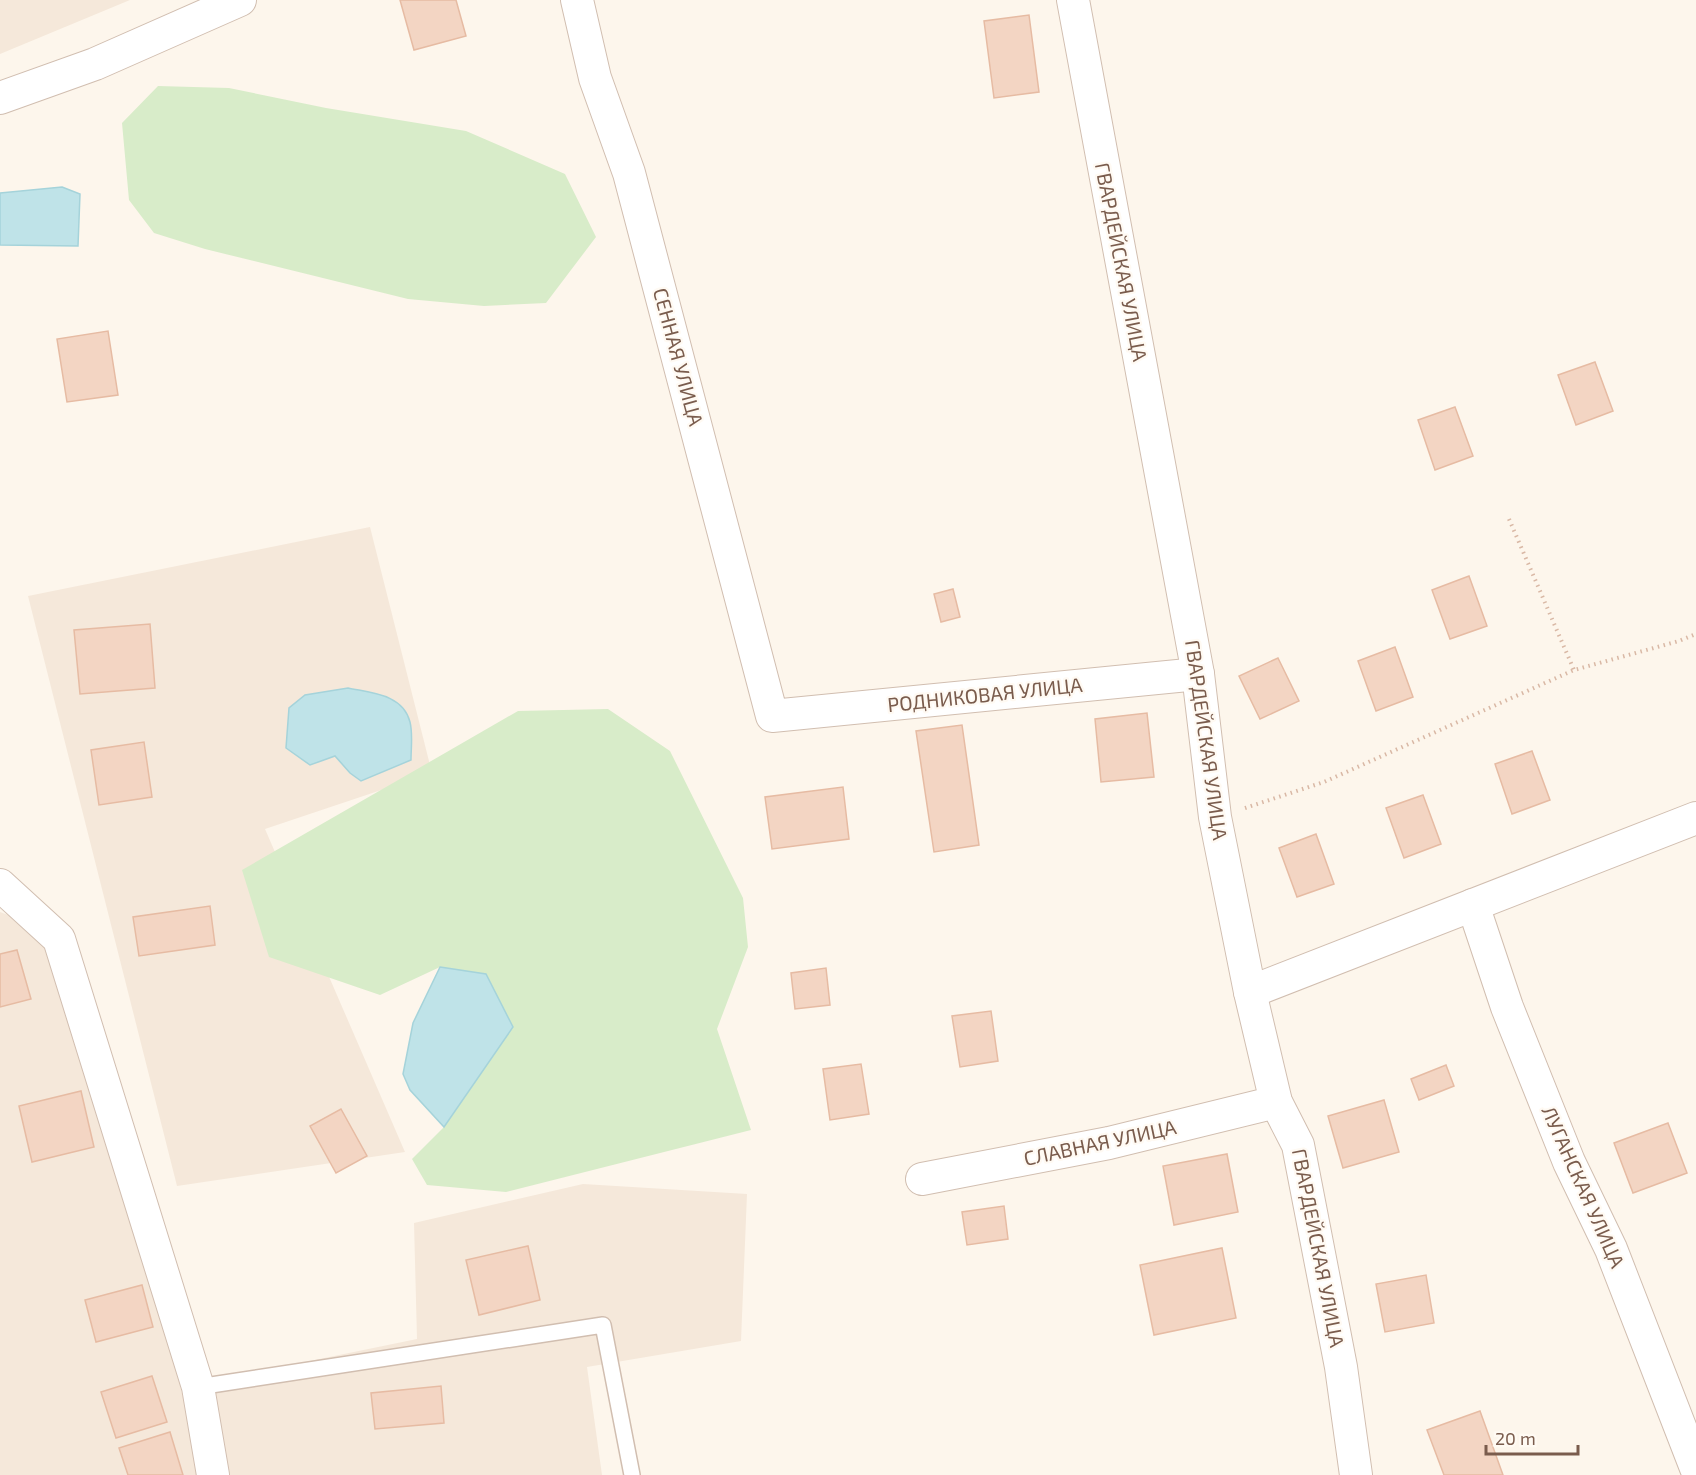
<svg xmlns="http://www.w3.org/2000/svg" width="1696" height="1475" font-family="'Exo 2',sans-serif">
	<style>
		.residential { fill: #f5e8da }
		.green { fill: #d8ecc9 }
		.water { fill: #bfe3e8; stroke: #a5d3da; stroke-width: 1.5 }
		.building { fill: #f3d5c3; stroke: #e6bba3; stroke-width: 1.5 }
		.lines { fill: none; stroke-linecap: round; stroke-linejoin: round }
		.lane-casing { stroke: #d1beb0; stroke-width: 18 }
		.street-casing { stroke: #d1beb0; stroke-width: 34 }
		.path { stroke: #d9b8a5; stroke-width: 4; stroke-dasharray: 1.5 4.5; stroke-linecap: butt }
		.lane { stroke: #fff; stroke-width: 15 }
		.street { stroke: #fff; stroke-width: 32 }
		.labels { text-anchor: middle; stroke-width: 4.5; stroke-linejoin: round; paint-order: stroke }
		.street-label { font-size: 20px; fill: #7a5c4d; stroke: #fffaf3 }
	</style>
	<rect width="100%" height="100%" fill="#fdf6ec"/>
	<g class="residential">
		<path d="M0 0H130L0 54Z"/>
		<path d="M370 527 432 773 265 829 405 1152 177 1186 28 596Z"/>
		<path d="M0 912 47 929 146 1246 202 1475H0Z"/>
		<path d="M583 1184 747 1194 741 1341 587 1367 602 1475H221L208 1382 417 1339 414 1223Z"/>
	</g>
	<g class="green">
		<path d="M158 86 229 88 326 108 466 131 565 174 596 237 546 303 484 306 408 299 205 249 154 233 129 200 122 123Z"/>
		<path d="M608 709 670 751 743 898 748 947 717 1029 751 1130 506 1192 427 1185 412 1159 444 1127 513 1027 486 975 440 967 380 995 269 957 242 870 518 711Z"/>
	</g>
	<g class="water">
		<path d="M62 187 80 194 78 246 0 245V193Z"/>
		<path d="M348 688C371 693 403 694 410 722 413 734 411 748 411 760L361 781 350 773 335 756 310 765 286 748 289 708 305 695Z"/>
		<path d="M440 967 486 974 513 1027 444 1127 410 1090 403 1074 413 1023Z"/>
	</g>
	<g class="building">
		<path d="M400 0H456L466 36 414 50Z"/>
		<path d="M1029 15 1039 92 994 98 984 21Z"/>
		<path d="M108 331 118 395 67 402 57 339Z"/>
		<path d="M1595 362 1613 411 1576 425 1558 375Z"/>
		<path d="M1455 407 1473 456 1435 470 1418 420Z"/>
		<path d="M1469 576 1487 626 1450 639 1432 590Z"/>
		<path d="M953 589 960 617 941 622 934 594Z"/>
		<path d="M150 624 155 688 80 694 74 630Z"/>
		<path d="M1395 647 1413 697 1376 711 1358 661Z"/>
		<path d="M1278 658 1299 701 1260 719 1239 676Z"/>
		<path d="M1147 713 1154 777 1101 782 1095 719Z"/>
		<path d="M962 725 979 845 934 852 916 731Z"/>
		<path d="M144 742 152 797 99 805 91 750Z"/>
		<path d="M1532 751 1550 800 1512 814 1495 764Z"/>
		<path d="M843 787 849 839 772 849 765 797Z"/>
		<path d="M1423 795 1441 844 1404 858 1386 808Z"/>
		<path d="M1316 834 1334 884 1297 897 1279 848Z"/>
		<path d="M210 906 215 945 139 956 133 917Z"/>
		<path d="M17 950 31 999 0 1007V954Z"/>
		<path d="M826 968 830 1005 795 1009 791 973Z"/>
		<path d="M991 1011 998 1061 960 1067 952 1016Z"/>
		<path d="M861 1064 869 1114 830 1120 823 1069Z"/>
		<path d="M1446 1065 1454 1086 1419 1100 1411 1079Z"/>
		<path d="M81 1091 94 1147 32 1162 19 1106Z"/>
		<path d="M1384 1100 1399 1152 1343 1168 1328 1116Z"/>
		<path d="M341 1109 367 1156 336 1173 310 1126Z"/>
		<path d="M1668 1123 1687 1173 1633 1193 1614 1143Z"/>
		<path d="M1227 1154 1238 1212 1174 1225 1163 1166Z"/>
		<path d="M1004 1206 1008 1239 967 1245 962 1212Z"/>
		<path d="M528 1246 540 1300 479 1315 466 1260Z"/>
		<path d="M1222 1248 1236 1318 1154 1335 1140 1265Z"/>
		<path d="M1426 1275 1434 1323 1385 1332 1376 1284Z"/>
		<path d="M142 1285 153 1327 96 1342 85 1300Z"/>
		<path d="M152 1376 167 1422 116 1438 101 1392Z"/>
		<path d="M441 1386 444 1423 375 1429 371 1393Z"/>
		<path d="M1480 1411 1503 1475H1444L1427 1430Z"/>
		<path d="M170 1432 183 1475H128L119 1448Z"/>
	</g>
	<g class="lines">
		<defs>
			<path id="lane" d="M198 1387 603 1325 632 1475"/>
			<g id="street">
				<path d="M577 0 595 78 629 173 772 716 1198 674"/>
				<path d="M1073 0 1198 674 1215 817 1250 992 1276 1102 1298 1145 1341 1367 1356 1475"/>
				<path d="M0 98 95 64 240 0"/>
				<path d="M0 885 59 939 198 1387 213 1475"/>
				<path d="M1473 905 1507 1007 1569 1162 1611 1249 1696 1468"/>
				<path d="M1250 992 1696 818"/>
				<path d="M922 1179 1109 1143 1276 1102"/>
			</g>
		</defs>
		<use href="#lane" class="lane-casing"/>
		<use href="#street" class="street-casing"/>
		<g class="path">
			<path d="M1509 519 1574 670"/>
			<path d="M1245 808 1324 782 1574 670 1679 641 1696 634"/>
		</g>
		<use href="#lane" class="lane"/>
		<use href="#street" class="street"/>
	</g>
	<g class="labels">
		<g class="street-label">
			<text transform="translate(1121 262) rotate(79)" y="7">ГВАРДЕЙСКАЯ УЛИЦА</text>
			<text transform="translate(678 357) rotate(75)" y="7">СЕННАЯ УЛИЦА</text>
			<text transform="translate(985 695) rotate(-6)" y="7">РОДНИКОВАЯ УЛИЦА</text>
			<text transform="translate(1206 740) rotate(82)" y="7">ГВАРДЕЙСКАЯ УЛИЦА</text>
			<text transform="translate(1100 1143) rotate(-12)" y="7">СЛАВНАЯ УЛИЦА</text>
			<text transform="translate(1583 1187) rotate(66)" y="7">ЛУГАНСКАЯ УЛИЦА</text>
			<text transform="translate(1318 1248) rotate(79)" y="7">ГВАРДЕЙСКАЯ УЛИЦА</text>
		</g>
	</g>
	<path d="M1486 1445v9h92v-9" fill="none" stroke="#7a5c4d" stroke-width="3"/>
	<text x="1495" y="1445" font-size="18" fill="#7a5c4d" stroke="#fffaf3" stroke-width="4.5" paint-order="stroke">20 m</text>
</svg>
